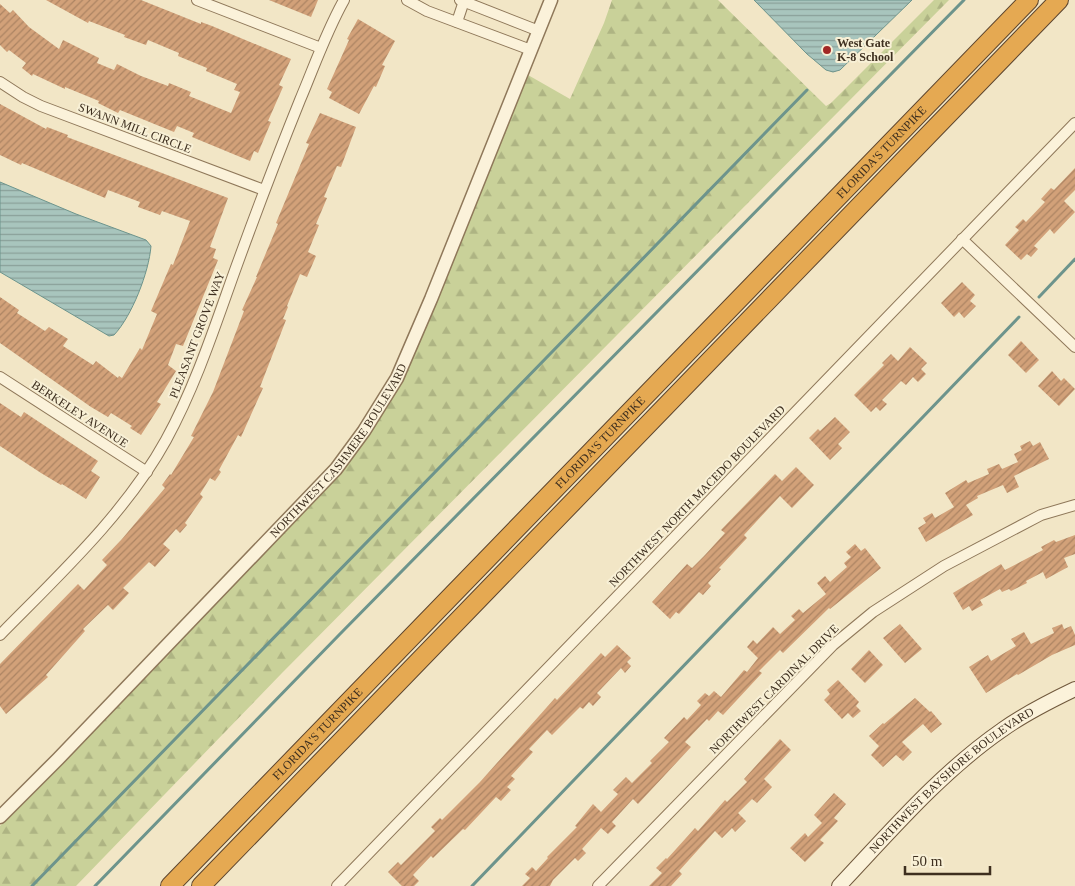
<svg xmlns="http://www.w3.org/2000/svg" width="1075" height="886" font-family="'Times New Roman',serif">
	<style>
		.forest { fill: url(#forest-firs) }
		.water { fill: url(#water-rules); stroke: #6d948c }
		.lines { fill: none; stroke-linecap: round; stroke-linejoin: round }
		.stream { stroke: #6d948c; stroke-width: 3 }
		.building { fill: url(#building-hatch) }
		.minor-casing { stroke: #8f785a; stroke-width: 12 }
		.tertiary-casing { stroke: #8f785a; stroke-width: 15 }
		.secondary-casing { stroke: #71593d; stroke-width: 16 }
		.motorway-casing { stroke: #5d452e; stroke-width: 20 }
		.minor { stroke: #fbf2da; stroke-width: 10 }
		.tertiary { stroke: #fbf2da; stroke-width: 12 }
		.secondary { stroke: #fbf2da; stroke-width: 14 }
		.motorway { stroke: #e5a952; stroke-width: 18 }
		.poi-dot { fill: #a22825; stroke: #f8f0d6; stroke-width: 2 }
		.labels { text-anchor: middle; stroke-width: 4; stroke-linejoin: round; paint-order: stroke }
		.poi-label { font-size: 12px; font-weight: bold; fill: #3e2f1f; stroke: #f8f0d6; text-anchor: start }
		.street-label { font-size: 12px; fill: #3e2f1f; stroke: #f8f0d6 }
	</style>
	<defs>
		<pattern id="forest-firs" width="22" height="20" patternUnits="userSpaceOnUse" patternTransform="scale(1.25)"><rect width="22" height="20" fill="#c9d199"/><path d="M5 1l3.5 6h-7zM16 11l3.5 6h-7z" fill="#aeb483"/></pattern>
		<pattern id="water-rules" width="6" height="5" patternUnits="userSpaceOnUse" patternTransform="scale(1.25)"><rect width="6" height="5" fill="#a8c5bd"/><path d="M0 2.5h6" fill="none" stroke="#8aa099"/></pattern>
		<pattern id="building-hatch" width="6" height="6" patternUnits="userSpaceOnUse" patternTransform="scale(1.25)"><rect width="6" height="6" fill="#d2a179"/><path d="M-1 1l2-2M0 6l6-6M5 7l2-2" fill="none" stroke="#ac8463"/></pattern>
	</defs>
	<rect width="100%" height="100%" fill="#f2e6c6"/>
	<path class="forest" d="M612 0H718L826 106 831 103 934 0H949L282 673 76 886H0V826L62 764 341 473 369 434 402 380 437 301 528 75 570 99 604 23Z"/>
	<g class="water">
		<path d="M754 0H912L840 70 833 72 826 70 807 54Z"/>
		<path d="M0 182 76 214 146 240 151 246C149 272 132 316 114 335L109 336 0 272Z"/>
	</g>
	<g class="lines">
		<g class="stream">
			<path d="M1039 297 1075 259"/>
			<path d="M32 886 807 90"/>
			<path d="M95 886 339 635 964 0"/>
			<path d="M472 886 1019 317"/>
		</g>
	</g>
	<g class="building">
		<path d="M46 0H141L201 24V22L212 26 291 59 279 85 283 87 268 121 271 122 258 153 254 151 250 161 192 137 194 133 177 126 174 132 120 110 118 113 98 103 99 101 65 87V89L33 74 32 76 22 68 26 63 9 50 7 52 0 45V4L10 13 13 10 29 27 59 49 63 40 99 58 97 63 114 70 117 64 141 76 168 86 169 83 191 92 189 96 231 113 240 92 234 90 237 84 206 71 207 68 178 56 179 53 148 40 146 45 124 37 125 35 89 21 88 23Z"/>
		<path d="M269 0H318L311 17Z"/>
		<path d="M358 19 395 41 382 65 385 66 376 87 374 86 359 114 329 98 332 92 327 89 349 40 347 39Z"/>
		<path d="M0 104 46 129 47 127 68 135 67 137 228 198 210 247 216 249 213 258 218 260 183 346 176 344 168 365 176 371 157 402 161 404 141 435 130 428 132 426 111 413 108 417 91 407 0 343V297L19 310 17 313 45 331 49 327 68 339 63 346 93 365 96 361 118 378 119 376 122 378 140 348 142 350 157 314 151 311 171 264 173 265 190 221 162 211 160 215 138 207 140 202 108 190 105 198 22 163 21 165 0 155Z"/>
		<path d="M320 113 356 127 341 167 337 166 324 197 327 198 316 224 319 225 308 252 316 256 307 277 300 274 287 306 288 307 283 319 286 320 260 387 263 388 241 437 238 435 219 470 221 472 215 481 210 478 200 494 203 497 185 523 187 525 180 533 176 529 163 544 170 550 155 567 149 562 123 588 129 593 113 610 108 605 83 629 85 631 46 675 48 677 6 714 0 706V664L78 584 84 590 107 565 102 560 122 539 165 488 162 485 170 474 171 475 194 437 191 436 213 392 244 311 242 310 257 277H256L278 224 276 223 309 144 306 143Z"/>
		<path d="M1075 168V190L1064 201 1075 212 1054 234 1050 229 1034 246 1038 249 1031 257 1027 254 1021 260 1005 245 1019 230 1015 227 1023 219 1026 222 1045 202 1041 199 1051 188 1054 190Z"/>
		<path d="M962 282 975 295 970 301 976 306 964 318 959 312 954 317 941 303Z"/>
		<path d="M1021 341 1039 360 1026 373 1008 355Z"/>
		<path d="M910 347 927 363 921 369 926 374 918 382 913 377 906 385 901 381 882 400 887 404 880 411 876 407 871 412 854 395 884 365 882 363 891 354 898 361Z"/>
		<path d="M1052 371 1061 381 1064 378 1075 389 1059 406 1038 386Z"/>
		<path d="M0 403 21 417 24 412 98 461 91 471 100 477 86 499 62 484 61 485 41 473 0 446Z"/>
		<path d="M835 417 850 432 838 444 842 448 830 460 809 438 818 429 820 431Z"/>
		<path d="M1030 441 1033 446 1040 442 1049 459 1014 476 1019 487 1007 493 1003 485 977 496 978 498 966 505 973 515 926 542 918 528 926 523 923 518 932 513 935 518 954 507 945 493 966 480 968 483 989 474 987 469 999 464 1002 469 1018 462 1014 454 1022 450 1020 446Z"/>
		<path d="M796 467 814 485 792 508 780 496 744 535 747 538 719 568 721 569 708 583 711 586 703 595 699 592 679 614 676 612 670 619 652 602 687 564 692 568 705 555 725 533 721 530 775 474 782 481Z"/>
		<path d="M1075 535V554L1064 558 1068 567 1046 579 1043 572 1026 581 1027 583 1011 591 1009 589 1002 592 1000 589 980 600 983 605 972 611 969 606 963 610 953 593 1001 564 1005 570 1043 550 1041 547 1054 540 1056 542Z"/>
		<path d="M855 544 861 551 865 548 881 568 830 609 829 608 783 653 780 650 759 671 762 673 723 715 718 711 709 721 707 719 685 742 691 747 638 804 633 799 612 822 616 826 608 834 601 828 582 849 586 853 578 861 575 858 553 880 550 886H522L530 878 525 874 532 867 536 871 548 858 547 857 577 827 575 826 593 804 601 812 618 794 613 790 626 777 632 783 652 763 650 761 669 742 664 738 684 717 687 720 701 705 697 701 705 693 709 696 714 691 721 697 744 670 747 672 758 658 747 647 753 640 757 644 773 627 780 634 795 620 791 616 799 609 803 613 826 594 817 583 825 576 830 582 847 567 844 563 851 557 846 552Z"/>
		<path d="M900 624 922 649 905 663 883 638Z"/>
		<path d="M1062 624 1064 629 1071 626 1075 635V645L1052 655 1018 675 1017 674 986 693 969 667 988 655 991 661 1016 646 1011 639 1024 632 1031 644 1054 633 1052 628Z"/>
		<path d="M617 645 631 658 627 662 631 666 625 673 621 668 601 689 597 693 601 697 593 706 589 702 583 709 580 707 552 735 547 730 529 749 533 752 511 776 515 779 507 787 511 790 501 801 496 797 465 830 463 829 433 858 431 856 413 875 419 881 414 886H402L388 872 398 862 401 865 435 831 431 827 440 818 442 820 480 782 555 698 557 700 601 653 605 657Z"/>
		<path d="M869 650 883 665 865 683 851 669Z"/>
		<path d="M838 680 859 702 856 706 861 711 853 718 848 713 842 719 824 700 830 694 827 690Z"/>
		<path d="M915 698 930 712 931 711 942 724 931 733 923 724 902 742 912 752 903 761 896 755 883 767 871 755 879 746 869 736 883 723 884 724Z"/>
		<path d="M780 739 791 750 764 779 772 787 757 803 752 799 738 813 746 821 735 832 732 828 722 838 715 831 679 871 682 874 671 886H649L662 873 656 868 666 858 667 859 695 828 698 831 725 800 727 802 747 782 744 779Z"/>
		<path d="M834 793 846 804 834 818 838 821 820 840 824 843 805 862 790 848 805 833 808 837 822 823 814 815Z"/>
	</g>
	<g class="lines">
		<defs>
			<g id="minor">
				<path d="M197 0 321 48"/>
				<path d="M407 0 427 11 531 50"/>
				<path d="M460 0 539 31"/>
				<path d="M457 22 464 1"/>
				<path d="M0 82 23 97 41 106 264 190"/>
				<path d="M962 239 1075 347"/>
				<path d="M0 377 147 472"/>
				<path d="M0 635C58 576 126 513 166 440 195 387 214 329 234 273 255 215 277 157 300 100 314 67 326 32 344 0"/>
				<path d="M337 886 1075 123"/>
				<path d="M598 886 833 645 873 612 944 566 1041 515 1075 505"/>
			</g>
			<g id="tertiary">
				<path id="s1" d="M0 817 58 759 336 469 364 431 397 378 431 299 551 0"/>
			</g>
			<g id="secondary">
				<path id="s2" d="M839 886C890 832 940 773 1002 730 1024 714 1050 701 1075 689"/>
			</g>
			<g id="motorway">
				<path id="s3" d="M170 886 1029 0"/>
				<path d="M201 886 1059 0"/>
			</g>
		</defs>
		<use href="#minor" class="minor-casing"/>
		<use href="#tertiary" class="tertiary-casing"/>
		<use href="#secondary" class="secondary-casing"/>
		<use href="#motorway" class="motorway-casing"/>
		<use href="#minor" class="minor"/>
		<use href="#tertiary" class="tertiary"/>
		<use href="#secondary" class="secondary"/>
		<use href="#motorway" class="motorway"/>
	</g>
	<circle class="poi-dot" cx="827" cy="50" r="5"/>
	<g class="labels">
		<g class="poi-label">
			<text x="837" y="47">West Gate<tspan x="837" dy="14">K-8 School</tspan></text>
		</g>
		<g class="street-label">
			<text transform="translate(135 128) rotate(21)" y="4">SWANN MILL CIRCLE</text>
			<text dy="4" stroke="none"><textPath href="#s3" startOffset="1022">FLORIDA'S TURNPIKE</textPath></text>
			<text transform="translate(197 335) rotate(-69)" y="4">PLEASANT GROVE WAY</text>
			<text transform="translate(80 414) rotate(33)" y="4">BERKELEY AVENUE</text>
			<text dy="4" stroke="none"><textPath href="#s3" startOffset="618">FLORIDA'S TURNPIKE</textPath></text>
			<text dy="4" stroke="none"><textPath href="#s1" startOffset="500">NORTHWEST CASHMERE BOULEVARD</textPath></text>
			<text transform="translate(697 496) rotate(-46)" y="4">NORTHWEST NORTH MACEDO BOULEVARD</text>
			<text transform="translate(774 689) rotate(-45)" y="4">NORTHWEST CARDINAL DRIVE</text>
			<text dy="4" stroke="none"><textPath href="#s3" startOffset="212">FLORIDA'S TURNPIKE</textPath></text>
			<text dy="4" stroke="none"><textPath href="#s2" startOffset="155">NORTHWEST BAYSHORE BOULEVARD</textPath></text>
		</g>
	</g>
	<path d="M905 866v8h85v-8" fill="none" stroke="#3e2f1f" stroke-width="2.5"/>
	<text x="912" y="866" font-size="15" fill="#3e2f1f" stroke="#f8f0d6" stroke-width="4" paint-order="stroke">50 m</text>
</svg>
